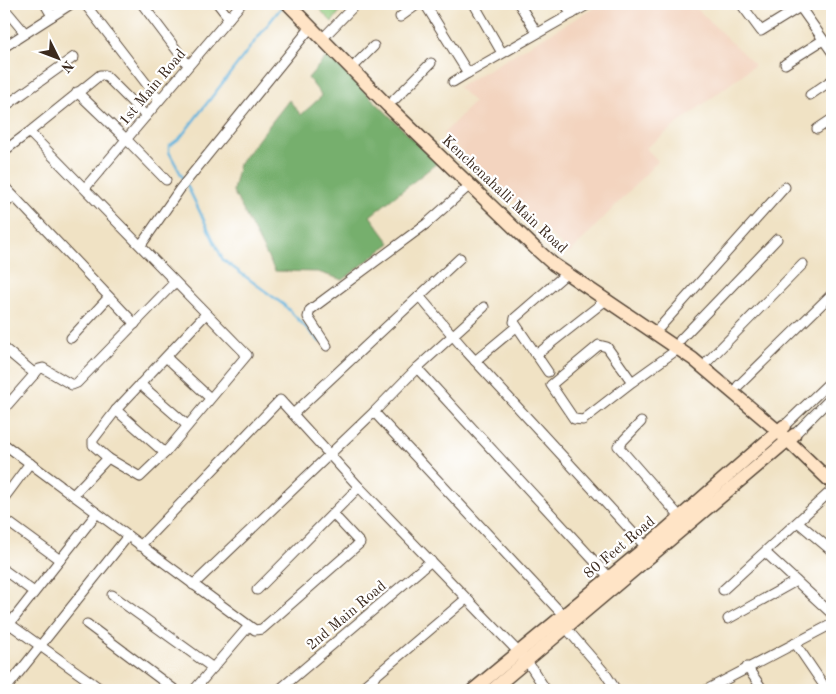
<svg xmlns="http://www.w3.org/2000/svg" width="836" height="694" font-family="'Old Standard TT',serif">
	<style>
		.built { fill: #f3d4bf }
		.green { fill: #93cb7e; stroke: #677a4e }
		.forest { fill: #76af6d; stroke: #586c46 }
		.lines { fill: none; stroke-linecap: round; stroke-linejoin: round }
		.stream { stroke: #62b3dd; stroke-width: 2.5 }
		.minor-casing { stroke: #564637; stroke-width: 11 }
		.secondary-casing { stroke: #564637; stroke-width: 15 }
		.minor { stroke: #fff; stroke-width: 9 }
		.secondary { stroke: #ffe4c6; stroke-width: 12 }
		.labels { text-anchor: middle; stroke-width: 4.5; stroke-linejoin: round; paint-order: stroke }
		.street-label { font-size: 15px; fill: #3b2a1e; stroke: #fff }
	</style>
	<rect width="100%" height="100%" fill="#fff"/>
	<filter id="ink" filterUnits="userSpaceOnUse"><feTurbulence type="fractalNoise" baseFrequency=".02" numOctaves="2"/><feDisplacementMap in="SourceGraphic" scale="10" xChannelSelector="R" yChannelSelector="G"/><feConvolveMatrix kernelMatrix="1 2 1 2 8 2 1 2 1" color-interpolation-filters="sRGB"/></filter>
	<filter id="wash" filterUnits="userSpaceOnUse"><feTurbulence type="fractalNoise" baseFrequency=".0096" numOctaves="4" result="noise"/><feDisplacementMap in="SourceGraphic" scale="20" xChannelSelector="R" yChannelSelector="G"/><feGaussianBlur stdDeviation="1.12" result="paint"/><feColorMatrix in="noise" values="0 0 0 0 0 0 0 0 0 0 0 0 0 0 0 0 0 1.4 0 .05"/><feComposite in="paint" operator="in"/></filter>
	<g filter="url(#wash)">
		<rect width="100%" height="100%" fill="#f0e2c4"/>
		<path class="built" d="M601 4H692L755 65 646 148 658 161 570 253 443 134 474 102 458 87Z"/>
		<path class="green" d="M314 4H345L332 22Z"/>
		<path class="forest" d="M328 55 437 163 370 216 390 243 343 280 318 272 275 271 233 191 239 164 289 100 301 115 322 96 308 78Z"/>
		<g class="lines">
			<g class="stream">
				<path d="M184 180 169 152V146L180 138 283 5"/>
				<path d="M187 185 223 260 284 305 320 342"/>
			</g>
		</g>
	</g>
	<g filter="url(#ink)">
		<g class="lines">
			<defs>
				<g id="minor">
					<path d="M45 4 52 16"/>
					<path d="M85 4 159 100"/>
					<path d="M142 4 188 65"/>
					<path d="M218 4 229 18"/>
					<path d="M425 4 468 73 589 4"/>
					<path d="M474 4 502 53"/>
					<path d="M519 4 537 33"/>
					<path d="M565 4 572 14"/>
					<path d="M741 4 761 31 800 7"/>
					<path d="M798 4 832 52"/>
					<path d="M4 8 25 33"/>
					<path d="M400 17 418 4"/>
					<path d="M322 39 356 4"/>
					<path d="M4 47 71 4"/>
					<path d="M357 63 374 46"/>
					<path d="M785 64 823 40"/>
					<path d="M453 82 468 73"/>
					<path d="M77 92 126 139 166 180"/>
					<path d="M810 95 832 80"/>
					<path d="M394 100 431 63"/>
					<path d="M4 107 74 57"/>
					<path d="M817 129 832 119"/>
					<path d="M28 133 100 75H105L146 116"/>
					<path d="M4 151 28 133 31 134 247 355 165 453 116 410"/>
					<path d="M4 186 135 324"/>
					<path d="M85 188 241 4"/>
					<path d="M4 205 13 196"/>
					<path d="M141 245 180 189 311 27"/>
					<path d="M419 296 466 351 646 547"/>
					<path d="M484 307 417 368 609 577"/>
					<path d="M660 327 785 187"/>
					<path d="M71 338 109 297"/>
					<path d="M680 340 777 239"/>
					<path d="M327 346 308 317 310 310 426 224 470 185"/>
					<path d="M4 348 35 374"/>
					<path d="M536 355 606 300"/>
					<path d="M167 358 210 398"/>
					<path d="M475 361 516 327"/>
					<path d="M708 361 803 264"/>
					<path d="M548 372 514 322 515 318 567 273"/>
					<path d="M632 382 583 420 574 419 551 385 599 345 607 347 632 382 678 349"/>
					<path d="M140 384 187 425"/>
					<path d="M738 386 831 295"/>
					<path d="M4 409 39 369 43 368 72 385 77 383 175 282"/>
					<path d="M374 412 563 615"/>
					<path d="M293 414 460 258"/>
					<path d="M641 422 618 446 680 517"/>
					<path d="M784 426 832 380"/>
					<path d="M794 435 832 397"/>
					<path d="M4 444 255 630 262 629 360 543 333 514"/>
					<path d="M108 458 93 445V440L116 410 206 314"/>
					<path d="M73 495 108 458 140 477 165 453"/>
					<path d="M4 498 30 463"/>
					<path d="M4 519 60 560"/>
					<path d="M799 523 832 551"/>
					<path d="M140 546 280 400 359 487 527 661 546 690"/>
					<path d="M766 553 832 614"/>
					<path d="M4 570 34 592"/>
					<path d="M193 585 374 412 417 368"/>
					<path d="M257 590 359 487"/>
					<path d="M723 590 832 490"/>
					<path d="M112 595 213 668"/>
					<path d="M728 619 796 581"/>
					<path d="M4 620 102 690"/>
					<path d="M87 624 175 690"/>
					<path d="M566 628 605 673 616 690"/>
					<path d="M4 631 97 513"/>
					<path d="M795 643 827 690"/>
					<path d="M747 667 763 690"/>
					<path d="M5 690 128 536"/>
					<path d="M194 690 248 627"/>
					<path d="M279 690 431 561"/>
					<path d="M359 690 466 599"/>
					<path d="M706 690 832 624"/>
				</g>
				<g id="secondary">
					<path d="M288 4 388 106 534 247 553 264 693 359 778 431 832 483"/>
					<path d="M473 690 646 547 784 426"/>
					<path d="M492 690 794 435"/>
				</g>
			</defs>
			<use href="#minor" class="minor-casing"/>
			<use href="#secondary" class="secondary-casing"/>
			<use href="#minor" class="minor"/>
			<use href="#secondary" class="secondary"/>
		</g>
	</g>
	<g class="labels">
		<g class="street-label">
			<text transform="translate(152 87) rotate(-50)" y="5">1st Main Road</text>
			<text transform="translate(505 194) rotate(43)" y="5">Kenchenahalli Main Road</text>
			<text transform="translate(619 547) rotate(-40)" y="5">80 Feet Road</text>
			<text transform="translate(346 615) rotate(-40)" y="5">2nd Main Road</text>
		</g>
	</g>
	<rect width="836" height="694" fill="none" stroke="#fff" stroke-width="20"/>
	<g transform="translate(58 58) rotate(132)" stroke="#ffffff" stroke-width="4" paint-order="stroke">
	<path d="M0-4L9 19L0 12L-9 19Z" fill="#3b2a1e"/>
	<text y="-8" font-size="14" font-weight="bold" text-anchor="middle" fill="#3b2a1e">N</text>
	</g>
</svg>
